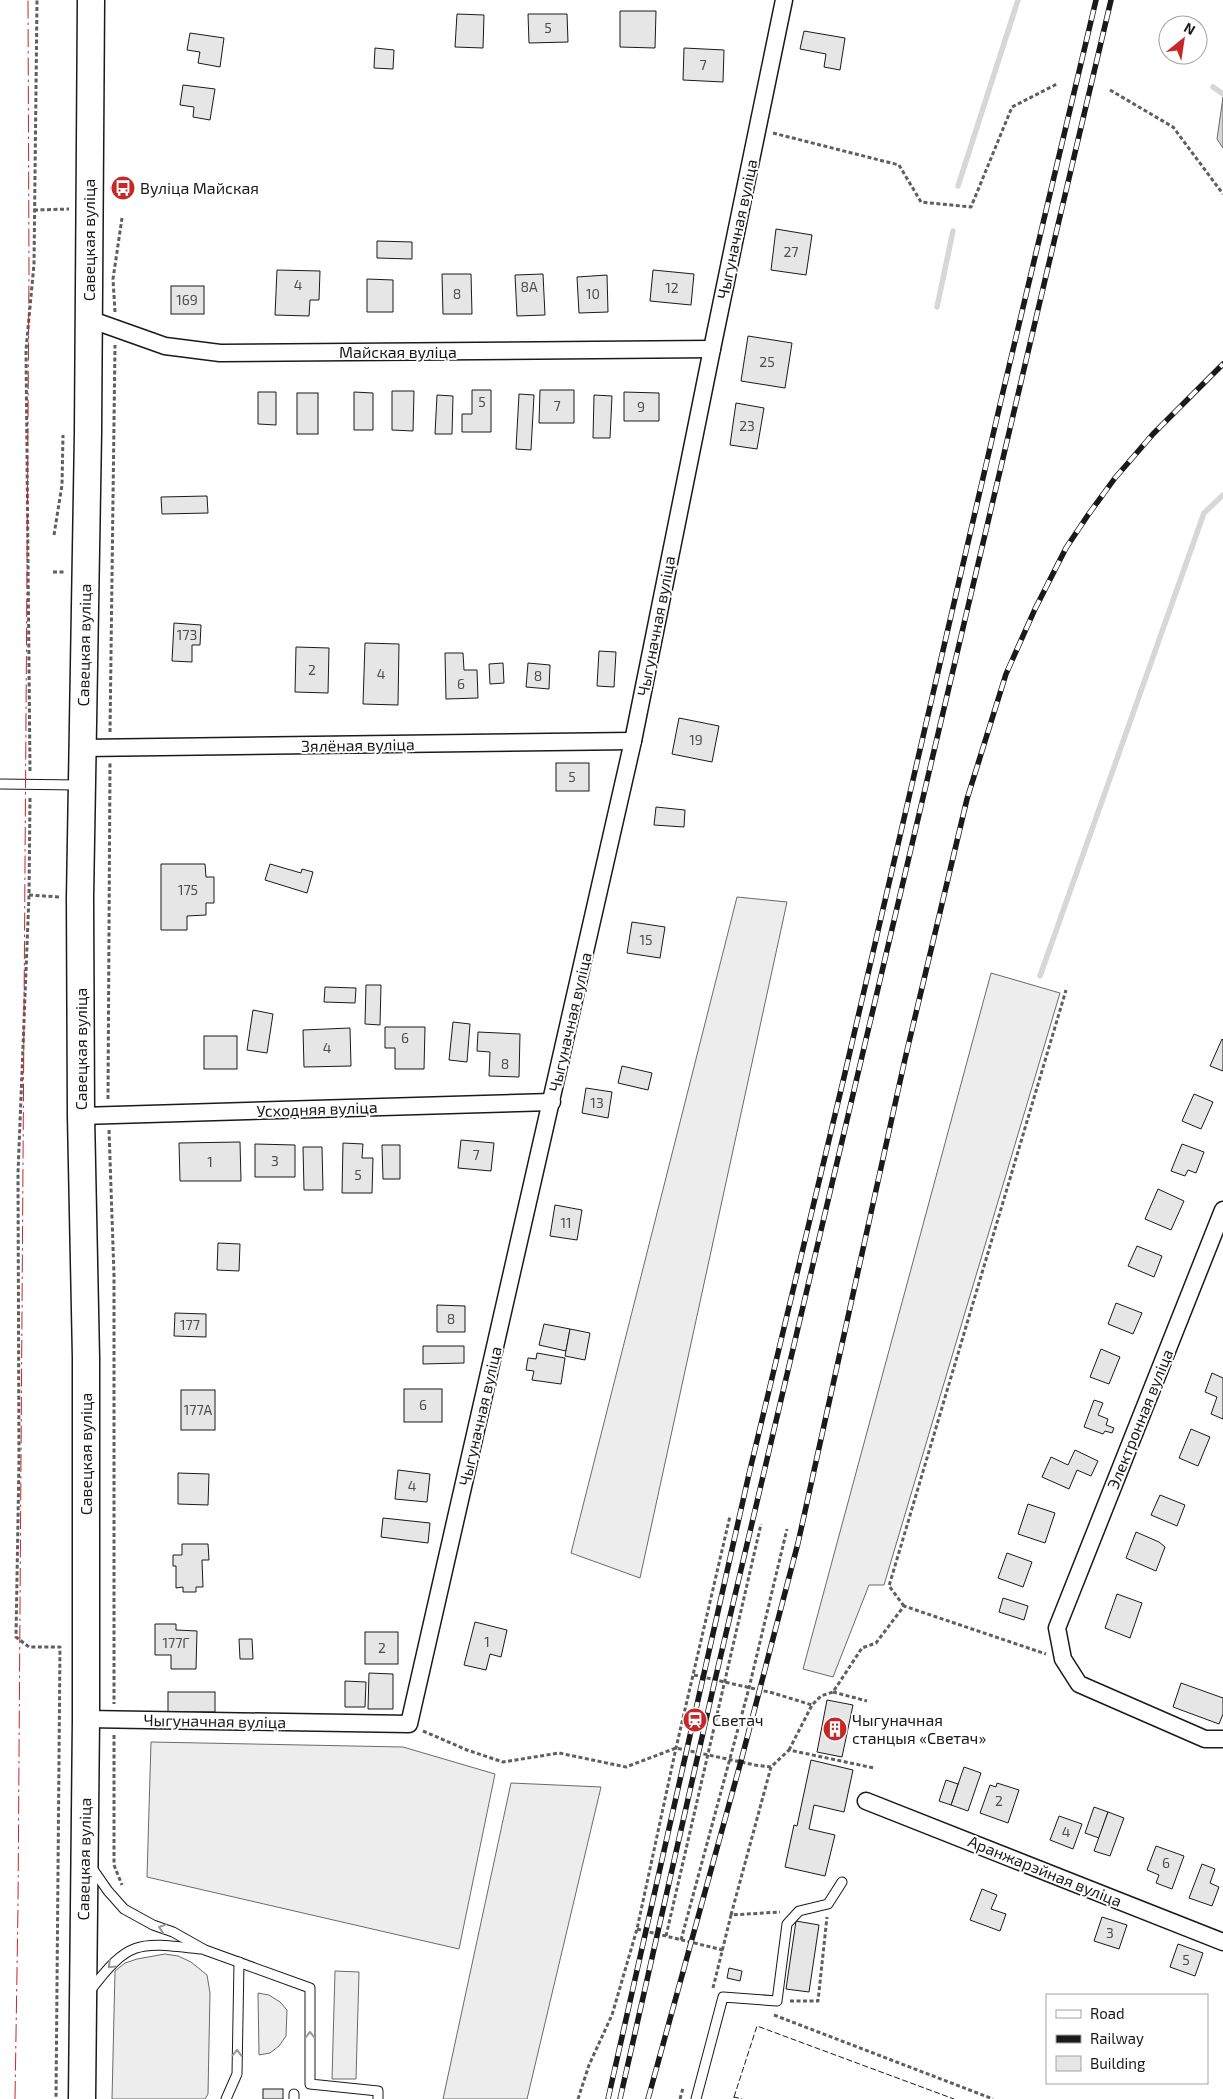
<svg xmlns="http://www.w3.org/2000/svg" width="1223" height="2099" font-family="'Exo 2',sans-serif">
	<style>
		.built { fill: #ededed; stroke: #6a6a6a }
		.water { fill: #d7d7d7; stroke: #6a6a6a }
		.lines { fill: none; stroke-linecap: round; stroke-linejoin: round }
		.stream { stroke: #d7d7d7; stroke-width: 5.5 }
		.building { fill: #e6e6e6; stroke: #1a1a1a }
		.service-casing { stroke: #1a1a1a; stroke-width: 11 }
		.minor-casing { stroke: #1a1a1a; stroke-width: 19 }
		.primary-casing { stroke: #1a1a1a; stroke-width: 29 }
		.path { stroke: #5f5f5f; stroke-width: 3; stroke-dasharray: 4 2.5; stroke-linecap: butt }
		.service { stroke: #fff; stroke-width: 9 }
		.minor { stroke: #fff; stroke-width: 16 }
		.primary { stroke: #fff; stroke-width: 26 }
		.rail-casing { stroke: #1a1a1a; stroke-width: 5.5 }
		.rail { stroke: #fff; stroke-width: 4; stroke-dasharray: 11; stroke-linecap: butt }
		.fence { stroke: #1a1a1a; stroke-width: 1; stroke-dasharray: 6 2.5; stroke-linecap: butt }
		.power { stroke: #c62828; stroke-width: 1; stroke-dasharray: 18 4 2.5 4; stroke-linecap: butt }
		.oneway { stroke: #989898 }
		.labels { text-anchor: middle; stroke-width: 4; stroke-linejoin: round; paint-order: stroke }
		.number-label { font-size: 14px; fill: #4d4d4d }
		.poi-label { font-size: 16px; fill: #1a1a1a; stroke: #fff; text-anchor: start }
		.street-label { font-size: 16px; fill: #1a1a1a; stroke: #fff }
	</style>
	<rect width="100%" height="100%" fill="#fff"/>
	<g class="built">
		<path d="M737 897 787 902 640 1578 571 1553Z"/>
		<path d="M991 973 1060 993 884 1585H869L833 1677 803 1669Z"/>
		<path d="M151 1742 403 1747 495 1774 459 1949 147 1877Z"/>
		<path d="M511 1783 601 1787 527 2099H443Z"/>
		<path d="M165 1954 178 1956 191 1962 207 1975 210 1993 208 2094 205 2099H112L115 1971 125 1963 137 1959Z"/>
		<path d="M335 1971 359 1972 356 2079H332Z"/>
		<path d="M258 1993 269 1995 280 2002 287 2010 286 2036 279 2046 270 2053 259 2055Z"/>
	</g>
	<path class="water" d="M1223 97V148L1217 139Z"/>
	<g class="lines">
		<g class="stream">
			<path d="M1213 87 1223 94"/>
			<path d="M958 186 1018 0"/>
			<path d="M937 307 953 231"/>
			<path d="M1040 976 1204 513 1223 495"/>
		</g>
	</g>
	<g class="building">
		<path d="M620 11H656L655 48 620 47Z"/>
		<path d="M457 14 484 15 483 48 455 47Z"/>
		<path d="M528 14H567L568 42 529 43Z"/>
		<path d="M804 31 845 38 840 70 824 67 826 54 800 49Z"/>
		<path d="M190 33 224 38 220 67 198 63 200 52 187 50Z"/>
		<path d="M375 48 394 50 393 69 374 68Z"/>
		<path d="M684 48 724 50 723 82 683 80Z"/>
		<path d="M183 85 215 89 210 120 193 117 194 107 180 105Z"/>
		<path d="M776 229 812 235 806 275 771 270Z"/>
		<path d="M377 241 412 242V259L377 258Z"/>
		<path d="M277 270 320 271 319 300H310L309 316 275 315Z"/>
		<path d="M653 270 694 274 691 305 650 301Z"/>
		<path d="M442 274H471L472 314H443Z"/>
		<path d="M543 274 545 315 517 316 515 275Z"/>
		<path d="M607 275 608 312 579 313 577 277Z"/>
		<path d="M367 279 393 280V312H367Z"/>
		<rect x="171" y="286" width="33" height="28"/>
		<path d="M748 336 792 343 785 388 741 381Z"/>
		<path d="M472 390H491V432H462V414H472Z"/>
		<path d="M540 390H574V423H539Z"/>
		<path d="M392 391H414L413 431 392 430Z"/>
		<path d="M258 392H276V425L258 424Z"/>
		<path d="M354 392 373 393V430H354Z"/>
		<path d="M624 392 659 393V421H624Z"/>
		<rect x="297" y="393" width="21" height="41"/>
		<path d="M519 394 534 395 531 450 516 449Z"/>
		<path d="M437 395 453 396 452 434H435Z"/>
		<path d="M594 395 612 396 610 438H593Z"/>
		<path d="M736 403 764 408 757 449 730 445Z"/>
		<path d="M207 496 208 513 162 514 161 497Z"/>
		<path d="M174 623 201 625 200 645H192V662L172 661Z"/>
		<path d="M365 643 399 644 398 705 363 704Z"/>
		<path d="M296 647 329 648 328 693 295 692Z"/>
		<path d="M599 651 616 652 614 687 597 686Z"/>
		<path d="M445 653H463L464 670H477L478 698 446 699Z"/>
		<path d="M503 663 504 683 490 684 489 664Z"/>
		<path d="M528 663 550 665 549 689 526 687Z"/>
		<path d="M679 718 719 726 712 762 672 754Z"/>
		<rect x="556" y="763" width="33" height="28"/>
		<path d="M656 807 685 810 684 827 654 825Z"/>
		<path d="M161 864H205L206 877H214V903H206V915L187 916V930H161Z"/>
		<path d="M270 864 301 873 302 869 313 872 307 893 265 880Z"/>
		<path d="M632 922 665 927 660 958 627 953Z"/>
		<path d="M366 985H381L380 1025 365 1024Z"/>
		<path d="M325 987 356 988 355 1003 324 1002Z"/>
		<path d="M253 1010 273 1014 267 1053 247 1050Z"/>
		<path d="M453 1022 470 1024 467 1062 449 1060Z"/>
		<path d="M385 1027H425L424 1069H395V1048H385Z"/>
		<path d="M350 1028 351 1066 304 1067 303 1030Z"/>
		<path d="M478 1032 520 1034 519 1077 489 1076 490 1052 477 1051Z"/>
		<rect x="204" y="1036" width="33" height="33"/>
		<path d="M1222 1039 1223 1040V1071L1210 1066Z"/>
		<path d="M622 1066 652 1073 648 1090 618 1083Z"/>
		<path d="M586 1088 612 1092 608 1118 582 1113Z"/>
		<path d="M1194 1094 1213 1102 1201 1129 1182 1121Z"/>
		<path d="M461 1140 494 1143 491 1171 458 1168Z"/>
		<path d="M240 1142 241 1181H180L179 1143Z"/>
		<path d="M343 1143 363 1144 362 1158H373L372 1193H342Z"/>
		<path d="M255 1144 295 1145V1177H255Z"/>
		<path d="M1182 1144 1204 1152 1196 1173 1188 1170 1185 1176 1171 1171Z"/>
		<path d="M382 1145H400V1179H383Z"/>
		<path d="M303 1147H322L323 1190H304Z"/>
		<path d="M1158 1189 1184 1201 1171 1230 1145 1219Z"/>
		<path d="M555 1205 582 1210 577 1240 550 1236Z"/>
		<path d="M218 1243 240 1244 239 1271 217 1270Z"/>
		<path d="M1137 1246 1162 1256 1154 1277 1128 1266Z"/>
		<path d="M1116 1303 1142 1313 1133 1334 1108 1324Z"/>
		<path d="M437 1305 465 1306V1332H437Z"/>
		<path d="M175 1313 206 1314V1337L174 1336Z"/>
		<path d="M544 1324 570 1329 566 1351 539 1345Z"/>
		<path d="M570 1329 590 1333 585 1360 565 1356Z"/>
		<path d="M423 1346H464V1363L423 1364Z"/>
		<path d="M1101 1349 1120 1357 1109 1384 1090 1377Z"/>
		<path d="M537 1353 565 1358 561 1384 532 1380 534 1371 526 1370 528 1358 536 1359Z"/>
		<path d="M1212 1373 1223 1378V1419L1211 1414 1217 1397 1205 1392Z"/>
		<rect x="404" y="1389" width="38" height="33"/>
		<rect x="181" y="1390" width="34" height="40"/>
		<path d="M1094 1400 1103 1403 1098 1415 1108 1419 1106 1425 1114 1428 1112 1433 1105 1431 1103 1434 1084 1427Z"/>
		<path d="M1191 1429 1210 1437 1198 1466 1179 1458Z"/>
		<path d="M1075 1450 1098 1461 1091 1476 1077 1470 1069 1489 1042 1477 1051 1457 1068 1465Z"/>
		<path d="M398 1470 430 1474 427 1502 395 1499Z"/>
		<path d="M178 1473 209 1474 208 1505 178 1504Z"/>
		<path d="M1160 1495 1185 1505 1177 1526 1151 1515Z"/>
		<path d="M1028 1504 1055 1513 1045 1543 1018 1534Z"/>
		<path d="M383 1518 430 1523 428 1543 381 1537Z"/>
		<path d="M1136 1532 1159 1542 1165 1547 1156 1571 1126 1558Z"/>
		<path d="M182 1544H208L209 1560H202L203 1587H196V1592H183V1587L176 1588V1566H173V1555H182Z"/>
		<path d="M1007 1553 1032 1562 1023 1587 998 1578Z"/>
		<path d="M1117 1594 1142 1603 1130 1638 1105 1628Z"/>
		<path d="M1003 1598 1028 1606 1024 1620 999 1612Z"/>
		<path d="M475 1622 507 1630 501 1657 490 1654 486 1670 464 1665Z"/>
		<path d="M155 1624H176V1630L197 1631 196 1669H171V1655H155Z"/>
		<rect x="365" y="1632" width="33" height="32"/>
		<path d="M239 1639H252L253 1659H240Z"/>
		<path d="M369 1673 393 1674V1709H368Z"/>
		<path d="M345 1681 366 1682 365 1707H345Z"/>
		<path d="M1181 1683 1223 1698V1714L1219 1724 1173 1707Z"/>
		<rect x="168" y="1692" width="47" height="20"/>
		<path d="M827 1700 853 1705 842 1757 817 1752Z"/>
		<path d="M811 1760 853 1770 844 1812 814 1805 809 1829 835 1835 825 1876 785 1867 794 1825 797 1826Z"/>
		<path d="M964 1767 981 1773 968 1811 951 1805Z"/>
		<path d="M946 1780 958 1784 951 1805 939 1801Z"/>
		<path d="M997 1783 1019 1790 1008 1823 980 1813 990 1785 996 1787Z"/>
		<path d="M1094 1807 1108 1812 1099 1838 1085 1833Z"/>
		<path d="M1108 1812 1124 1818 1110 1856 1094 1851Z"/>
		<path d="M1059 1816 1082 1824 1073 1849 1050 1840Z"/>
		<path d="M1156 1846 1184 1856 1172 1889 1156 1883 1159 1875 1147 1870Z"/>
		<path d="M1202 1864 1215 1869 1210 1883 1219 1887 1212 1906 1189 1898Z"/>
		<path d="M982 1889 997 1895 991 1909 1006 1914 1000 1931 970 1920Z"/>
		<path d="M1102 1917 1127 1925 1119 1949 1094 1941Z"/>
		<path d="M796 1921 819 1925 809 1992 786 1989Z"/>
		<path d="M1178 1944 1203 1953 1195 1976 1170 1967Z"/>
		<path d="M729 1968 742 1971 740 1981 727 1978Z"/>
		<rect x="263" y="2089" width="20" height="10"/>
	</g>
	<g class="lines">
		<defs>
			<g id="service">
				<path d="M0 784 79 785"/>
				<path d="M92 1868 108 1891 124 1909 153 1925 173 1932 205 1950 310 1988V2084L378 2091V2099"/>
				<path d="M90 1991C129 1939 139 1942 200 1949"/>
				<path d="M226 2099 237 2074 239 1962"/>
				<path d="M294 2099V2094"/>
				<path d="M696 2099 723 1997 777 2001 787 1924 799 1911 828 1904 842 1882"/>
			</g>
			<g id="minor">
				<path d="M89 319 165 346 220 353 712 349"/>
				<path d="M83 748 633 741"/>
				<path d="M81 1116 552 1102"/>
				<path d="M1223 1210 1057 1628 1063 1659 1079 1684 1205 1739H1223"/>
				<path d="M86 1719 409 1724 633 741 712 349 784 0"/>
				<path d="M866 1801 1223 1942"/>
			</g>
			<path id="primary" d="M82 2099 86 1719V1358L81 1116 80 898 88 433 91 0"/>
		</defs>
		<use href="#service" class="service-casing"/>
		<use href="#minor" class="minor-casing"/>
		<use href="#primary" class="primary-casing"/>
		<g class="path">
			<path d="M1110 90 1173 127 1223 194"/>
			<path d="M773 133 899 165 921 202 971 207 1012 107 1057 84"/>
			<path d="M110 188H123"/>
			<path d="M34 210 69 209"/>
			<path d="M115 312 113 279 122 218"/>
			<path d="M54 535 62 485 63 435"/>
			<path d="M53 572H65"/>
			<path d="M110 732 115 345"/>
			<path d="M30 771 26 350 34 264 37 0"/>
			<path d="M30 798 29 895 18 1173 19 1461 16 1637 29 1647H60L56 2099"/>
			<path d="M29 895 59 897"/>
			<path d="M108 1099 110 763"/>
			<path d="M109 1130 114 1275V1704"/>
			<path d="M904 1606 889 1586 1066 990"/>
			<path d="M694 1675 773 1693 812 1705"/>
			<path d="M833 1692 867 1701"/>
			<path d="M423 1731 467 1750 503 1762 559 1753 626 1767 676 1748 755 1765 771 1767"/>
			<path d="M114 1735V1865L122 1885"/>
			<path d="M789 1750 812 1705 821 1696 833 1692 862 1648 876 1643 904 1606 1046 1654"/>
			<path d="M731 1915 771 1767 789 1750 874 1768"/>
			<path d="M637 1929 723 1950"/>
			<path d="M666 1936 761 1524"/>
			<path d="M681 1940 749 1688 787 1529"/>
			<path d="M713 1988 731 1915 780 1912"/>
			<path d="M790 2001H818L827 1917"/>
			<path d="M774 2015 993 2099"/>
			<path d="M578 2099 589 2065 612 2015 637 1929 676 1748 730 1516"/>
			<path d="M680 2099 683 2088"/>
		</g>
		<use href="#service" class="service"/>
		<use href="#minor" class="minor"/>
		<use href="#primary" class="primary"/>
		<defs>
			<g id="rail">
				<path d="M608 2099 749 1474 845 1073 1002 396 1096 0"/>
				<path d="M620 2099 715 1680 1111 0"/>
				<path d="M648 2099 741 1761 798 1543 905 1059 967 799 1006 674 1035 609 1066 548 1088 515 1115 478 1153 434 1223 364"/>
			</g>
		</defs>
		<use href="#rail" class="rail-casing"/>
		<use href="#rail" class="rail"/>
		<g class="fence">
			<path d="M734 2097 757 2026 954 2099"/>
			<path d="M734 2098V2097L742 2099"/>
		</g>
		<path class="power" d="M15 2099 18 1906 29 271 28 0"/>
	</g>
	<defs><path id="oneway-chevron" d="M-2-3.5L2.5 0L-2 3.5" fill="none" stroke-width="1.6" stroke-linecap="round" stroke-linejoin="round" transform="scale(1.25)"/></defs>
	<g class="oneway">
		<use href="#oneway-chevron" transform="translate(162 1928) rotate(-162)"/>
		<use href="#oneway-chevron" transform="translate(111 1965) rotate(136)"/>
		<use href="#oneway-chevron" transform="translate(310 2035) rotate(-90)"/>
		<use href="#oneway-chevron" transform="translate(237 2053) rotate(-89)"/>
	</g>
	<defs>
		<symbol id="bus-disc" viewBox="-11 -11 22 22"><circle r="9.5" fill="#c62828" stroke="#fff"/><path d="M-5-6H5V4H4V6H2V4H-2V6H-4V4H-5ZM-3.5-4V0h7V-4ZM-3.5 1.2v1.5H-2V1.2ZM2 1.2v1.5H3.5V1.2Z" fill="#fff"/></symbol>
		<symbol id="station-disc" viewBox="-11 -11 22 22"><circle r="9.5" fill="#c62828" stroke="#fff"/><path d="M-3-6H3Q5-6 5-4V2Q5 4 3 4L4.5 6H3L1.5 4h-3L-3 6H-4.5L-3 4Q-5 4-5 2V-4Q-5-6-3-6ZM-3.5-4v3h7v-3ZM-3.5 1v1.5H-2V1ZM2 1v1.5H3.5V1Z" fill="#fff"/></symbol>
		<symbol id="building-disc" viewBox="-11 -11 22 22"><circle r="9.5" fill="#c62828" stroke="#fff"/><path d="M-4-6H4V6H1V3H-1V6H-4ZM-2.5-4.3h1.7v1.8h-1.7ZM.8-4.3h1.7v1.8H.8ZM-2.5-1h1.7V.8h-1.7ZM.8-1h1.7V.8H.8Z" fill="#fff"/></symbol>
	</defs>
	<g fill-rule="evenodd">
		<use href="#bus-disc" x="109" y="174" width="28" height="28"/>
		<use href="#station-disc" x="681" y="1706" width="28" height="28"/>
		<use href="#building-disc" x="821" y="1715" width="28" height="28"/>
	</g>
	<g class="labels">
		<g class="number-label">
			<text x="548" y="33">5</text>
			<text x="703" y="70">7</text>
			<text x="791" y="257">27</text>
			<text x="298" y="290">4</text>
			<text x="529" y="292">8А</text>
			<text x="672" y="293">12</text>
			<text x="457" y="299">8</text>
			<text x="593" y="299">10</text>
			<text x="187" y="305">169</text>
			<text x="767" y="367">25</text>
			<text x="482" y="407">5</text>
			<text x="557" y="411">7</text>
			<text x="641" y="412">9</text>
			<text x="747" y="431">23</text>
			<text x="187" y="640">173</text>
			<text x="312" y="675">2</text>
			<text x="381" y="679">4</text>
			<text x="538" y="681">8</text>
			<text x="461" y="689">6</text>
			<text x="696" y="745">19</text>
			<text x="572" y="782">5</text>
			<text x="188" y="895">175</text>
			<text x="646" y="945">15</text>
			<text x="405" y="1043">6</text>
			<text x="327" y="1053">4</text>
			<text x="505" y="1069">8</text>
			<text x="597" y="1108">13</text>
			<text x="476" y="1160">7</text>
			<text x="275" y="1166">3</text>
			<text x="210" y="1167">1</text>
			<text x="358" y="1180">5</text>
			<text x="566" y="1228">11</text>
			<text x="451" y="1324">8</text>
			<text x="190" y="1330">177</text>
			<text x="423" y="1410">6</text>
			<text x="198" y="1415">177А</text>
			<text x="412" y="1491">4</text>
			<text x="487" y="1647">1</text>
			<text x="176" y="1648">177Г</text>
			<text x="382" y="1653">2</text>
			<text x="999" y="1806">2</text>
			<text x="1066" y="1837">4</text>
			<text x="1166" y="1868">6</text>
			<text x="1110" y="1938">3</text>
			<text x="1186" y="1965">5</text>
		</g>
		<g class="poi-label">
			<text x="140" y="194">Вуліца Майская</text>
			<text x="712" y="1726">Светач</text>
			<text x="852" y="1726">Чыгуначная<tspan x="852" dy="18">станцыя «Светач»</tspan></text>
		</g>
		<g class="street-label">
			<text transform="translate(737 229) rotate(-78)" y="6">Чыгуначная вуліца</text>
			<text transform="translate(89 240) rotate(-90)" y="6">Савецкая вуліца</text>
			<text x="398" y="358">Майская вуліца</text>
			<text transform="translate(656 626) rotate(-79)" y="6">Чыгуначная вуліца</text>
			<text transform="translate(84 645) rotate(-89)" y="6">Савецкая вуліца</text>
			<text transform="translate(358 745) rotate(-1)" y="6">Зялёная вуліца</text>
			<text transform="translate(570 1022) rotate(-77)" y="6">Чыгуначная вуліца</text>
			<text transform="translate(81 1049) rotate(-90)" y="6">Савецкая вуліца</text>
			<text transform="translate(317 1109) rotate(-2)" y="6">Усходняя вуліца</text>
			<text transform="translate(480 1416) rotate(-77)" y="6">Чыгуначная вуліца</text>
			<text transform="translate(1140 1419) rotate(-68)" y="6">Электронная вуліца</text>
			<text transform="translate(86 1454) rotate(-90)" y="6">Савецкая вуліца</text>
			<text transform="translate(215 1721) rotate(1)" y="6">Чыгуначная вуліца</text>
			<text transform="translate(84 1859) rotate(-89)" y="6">Савецкая вуліца</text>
			<text transform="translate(1045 1871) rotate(22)" y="6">Аранжарэйная вуліца</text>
		</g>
	</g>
	<rect x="1046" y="1994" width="162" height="90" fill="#ffffff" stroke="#a3a3a3"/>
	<rect x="1056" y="2010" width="25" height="8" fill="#ffffff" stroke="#a3a3a3"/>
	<text x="1090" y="2019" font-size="15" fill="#1a1a1a">Road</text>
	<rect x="1056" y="2035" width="25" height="8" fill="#1a1a1a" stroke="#a3a3a3"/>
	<text x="1090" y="2044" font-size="15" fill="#1a1a1a">Railway</text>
	<rect x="1056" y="2056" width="25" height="15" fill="#e6e6e6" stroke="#a3a3a3"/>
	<text x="1090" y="2069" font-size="15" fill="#1a1a1a">Building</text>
	<g transform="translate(1183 40) rotate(30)"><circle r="24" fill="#ffffff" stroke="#a3a3a3"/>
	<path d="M0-4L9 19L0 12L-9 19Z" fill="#c62828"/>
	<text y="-8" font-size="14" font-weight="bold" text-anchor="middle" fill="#1a1a1a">N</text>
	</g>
</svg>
